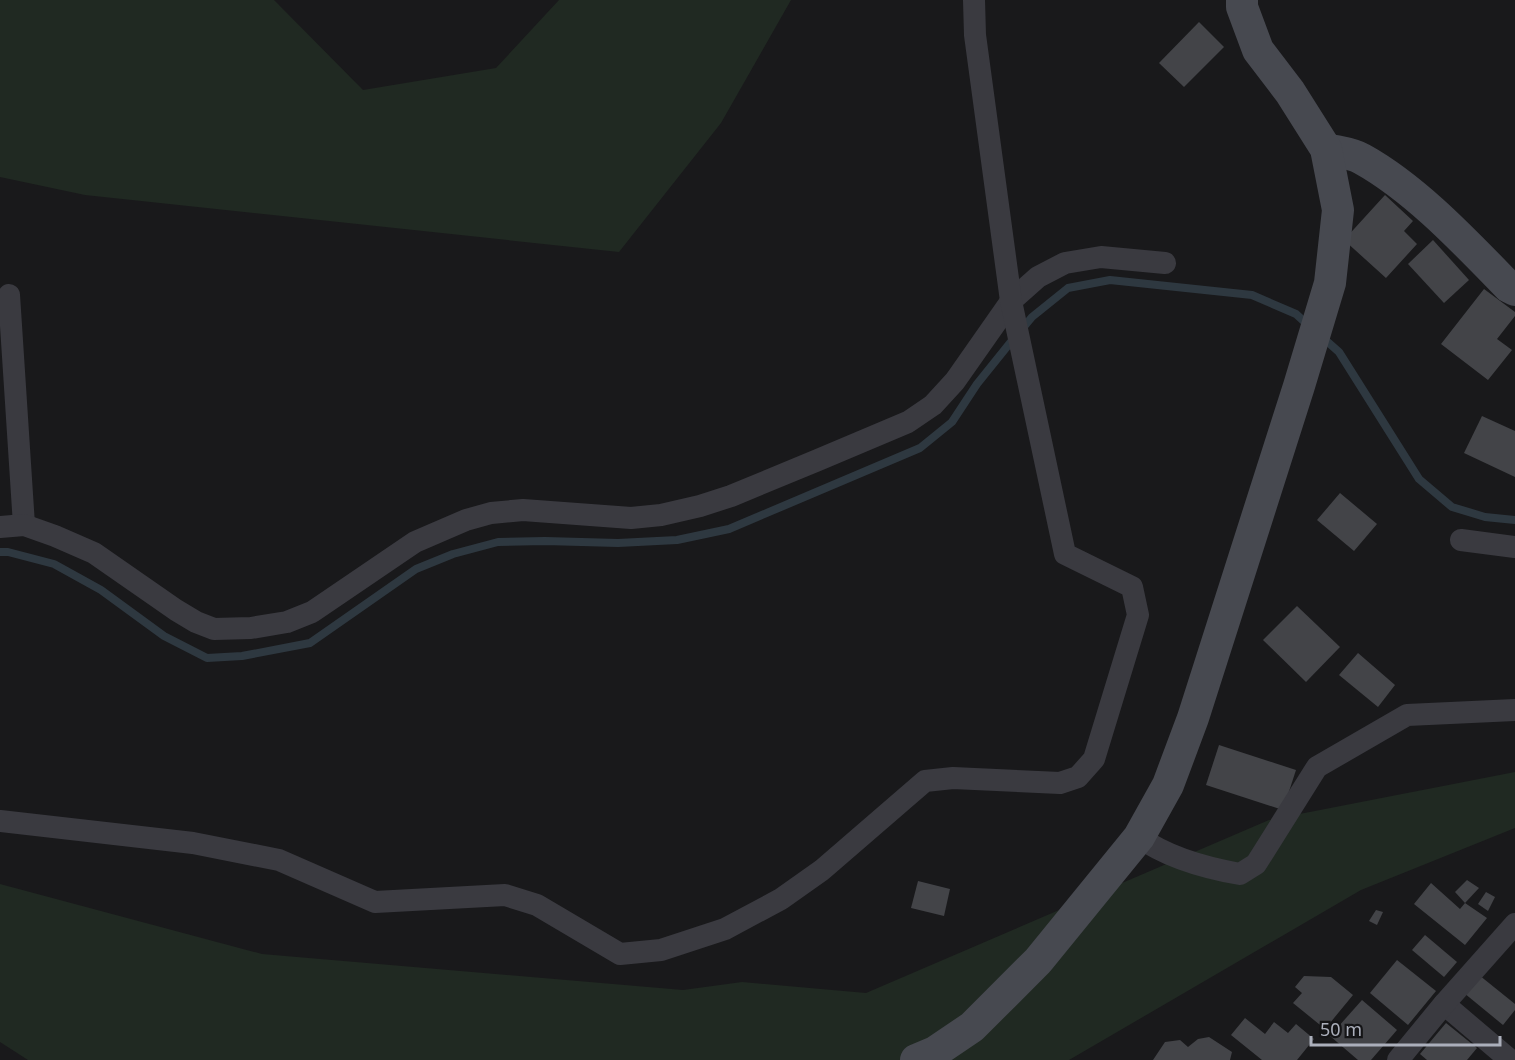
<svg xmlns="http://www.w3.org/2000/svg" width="1515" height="1060" font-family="'Noto Sans',sans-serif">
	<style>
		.green { fill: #202922 }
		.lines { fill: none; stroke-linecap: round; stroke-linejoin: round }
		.stream { stroke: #2e3840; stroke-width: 8 }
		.building { fill: #434448 }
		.street { stroke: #3a3a40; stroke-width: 22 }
		.secondary { stroke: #474950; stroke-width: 32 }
	</style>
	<rect width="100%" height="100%" fill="#19191b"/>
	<g class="green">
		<path d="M0 0H274L363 90 496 68 559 0H791L721 123 619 252 85 195 0 177Z"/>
		<path d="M1515 772V828L1361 890 1069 1060H28L0 1042V884L262 954 683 990 742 982 866 993 1269 820Z"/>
	</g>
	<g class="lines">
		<g class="stream">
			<path d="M1022 329 1032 317 1068 288 1110 280 1252 295 1296 314 1308 325"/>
			<path d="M1322 337 1339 352 1419 479 1452 507 1485 517 1515 520"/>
			<path d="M0 552H8L54 564 101 590 164 636 207 658 242 656 310 643 416 569 453 554 498 542 545 541 618 543 677 540 729 529 920 448 952 422 977 384 1014 338"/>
		</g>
	</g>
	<g class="building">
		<path d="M1199 22 1224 47 1184 87 1159 63Z"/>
		<path d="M1385 195 1413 221 1404 231 1417 244 1386 278 1344 240Z"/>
		<path d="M1433 240 1469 280 1444 303 1408 264Z"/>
		<path d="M1484 289 1515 312V316L1497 339 1512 350 1488 380 1441 344Z"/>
		<path d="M1482 416 1515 431V477L1464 453Z"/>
		<path d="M1340 493 1377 524 1354 551 1317 520Z"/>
		<path d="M1297 606 1340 647 1306 682 1263 640Z"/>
		<path d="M1358 653 1395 685 1378 707 1339 675Z"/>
		<path d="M1219 745 1296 770 1283 810 1206 785Z"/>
		<path d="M1467 880 1479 888 1465 903 1455 892Z"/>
		<path d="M918 881 950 889 944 916 911 908Z"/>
		<path d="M1431 883 1460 909 1465 903 1487 918 1465 945 1414 904Z"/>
		<path d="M1486 892 1495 897 1488 911 1478 904Z"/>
		<path d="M1376 910 1383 912 1377 925 1369 921Z"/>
		<path d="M1425 935 1457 962 1444 977 1412 950Z"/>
		<path d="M1397 960 1436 991 1408 1025 1370 993Z"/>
		<path d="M1479 975 1515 1004V1010L1503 1025 1464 993Z"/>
		<path d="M1304 976 1331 977 1353 995 1325 1029 1293 1003 1302 993 1295 987Z"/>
		<path d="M1362 1000 1397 1030 1371 1060H1358L1330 1036Z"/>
		<path d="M1245 1018 1265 1034 1274 1022 1288 1033 1296 1024 1314 1039 1297 1060H1262L1231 1035Z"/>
		<path d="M1446 1023 1477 1048 1467 1060H1427L1420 1054Z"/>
		<path d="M1209 1037 1232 1052 1230 1060H1153L1165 1042 1180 1040 1188 1047 1198 1039Z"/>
	</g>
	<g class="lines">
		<g class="street">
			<path d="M9 295 24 525"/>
			<path d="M0 527 24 525 55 536 94 553 176 610 196 622 214 629 251 628 287 622 312 612 415 542 466 520 491 513 523 510 631 518 661 515 700 506 731 496 818 460 908 422 933 405 955 381 1011 301 1038 277 1065 263 1101 257 1165 263"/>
			<path d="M1461 540 1515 547"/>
			<path d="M0 821 193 843 279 860 375 902 505 895 537 905 620 954 661 950 725 929 781 899 822 870 925 781 953 778 1060 783 1078 777 1094 759 1138 615 1132 587 1065 554 1011 301 975 35 974 0"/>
			<path d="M1139 837C1168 858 1206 868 1240 874L1256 864 1317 767 1407 715 1515 710"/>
			<path d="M1444 1004 1510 1060"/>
			<path d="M1398 1060 1444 1004 1515 924"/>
		</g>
		<g class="secondary">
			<path d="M1326 149C1338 152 1352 153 1362 159 1416 189 1466 243 1509 287L1515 290"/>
			<path d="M916 1060 935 1052 972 1027 1038 961 1139 837 1168 785 1193 718 1299 386 1330 283 1338 210 1326 149 1290 92 1258 50 1242 7V0"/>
		</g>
	</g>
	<path d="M1311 1036v9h189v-9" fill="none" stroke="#abafbb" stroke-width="3"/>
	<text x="1320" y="1036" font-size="18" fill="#abafbb" stroke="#141416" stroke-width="4.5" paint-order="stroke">50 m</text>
</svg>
